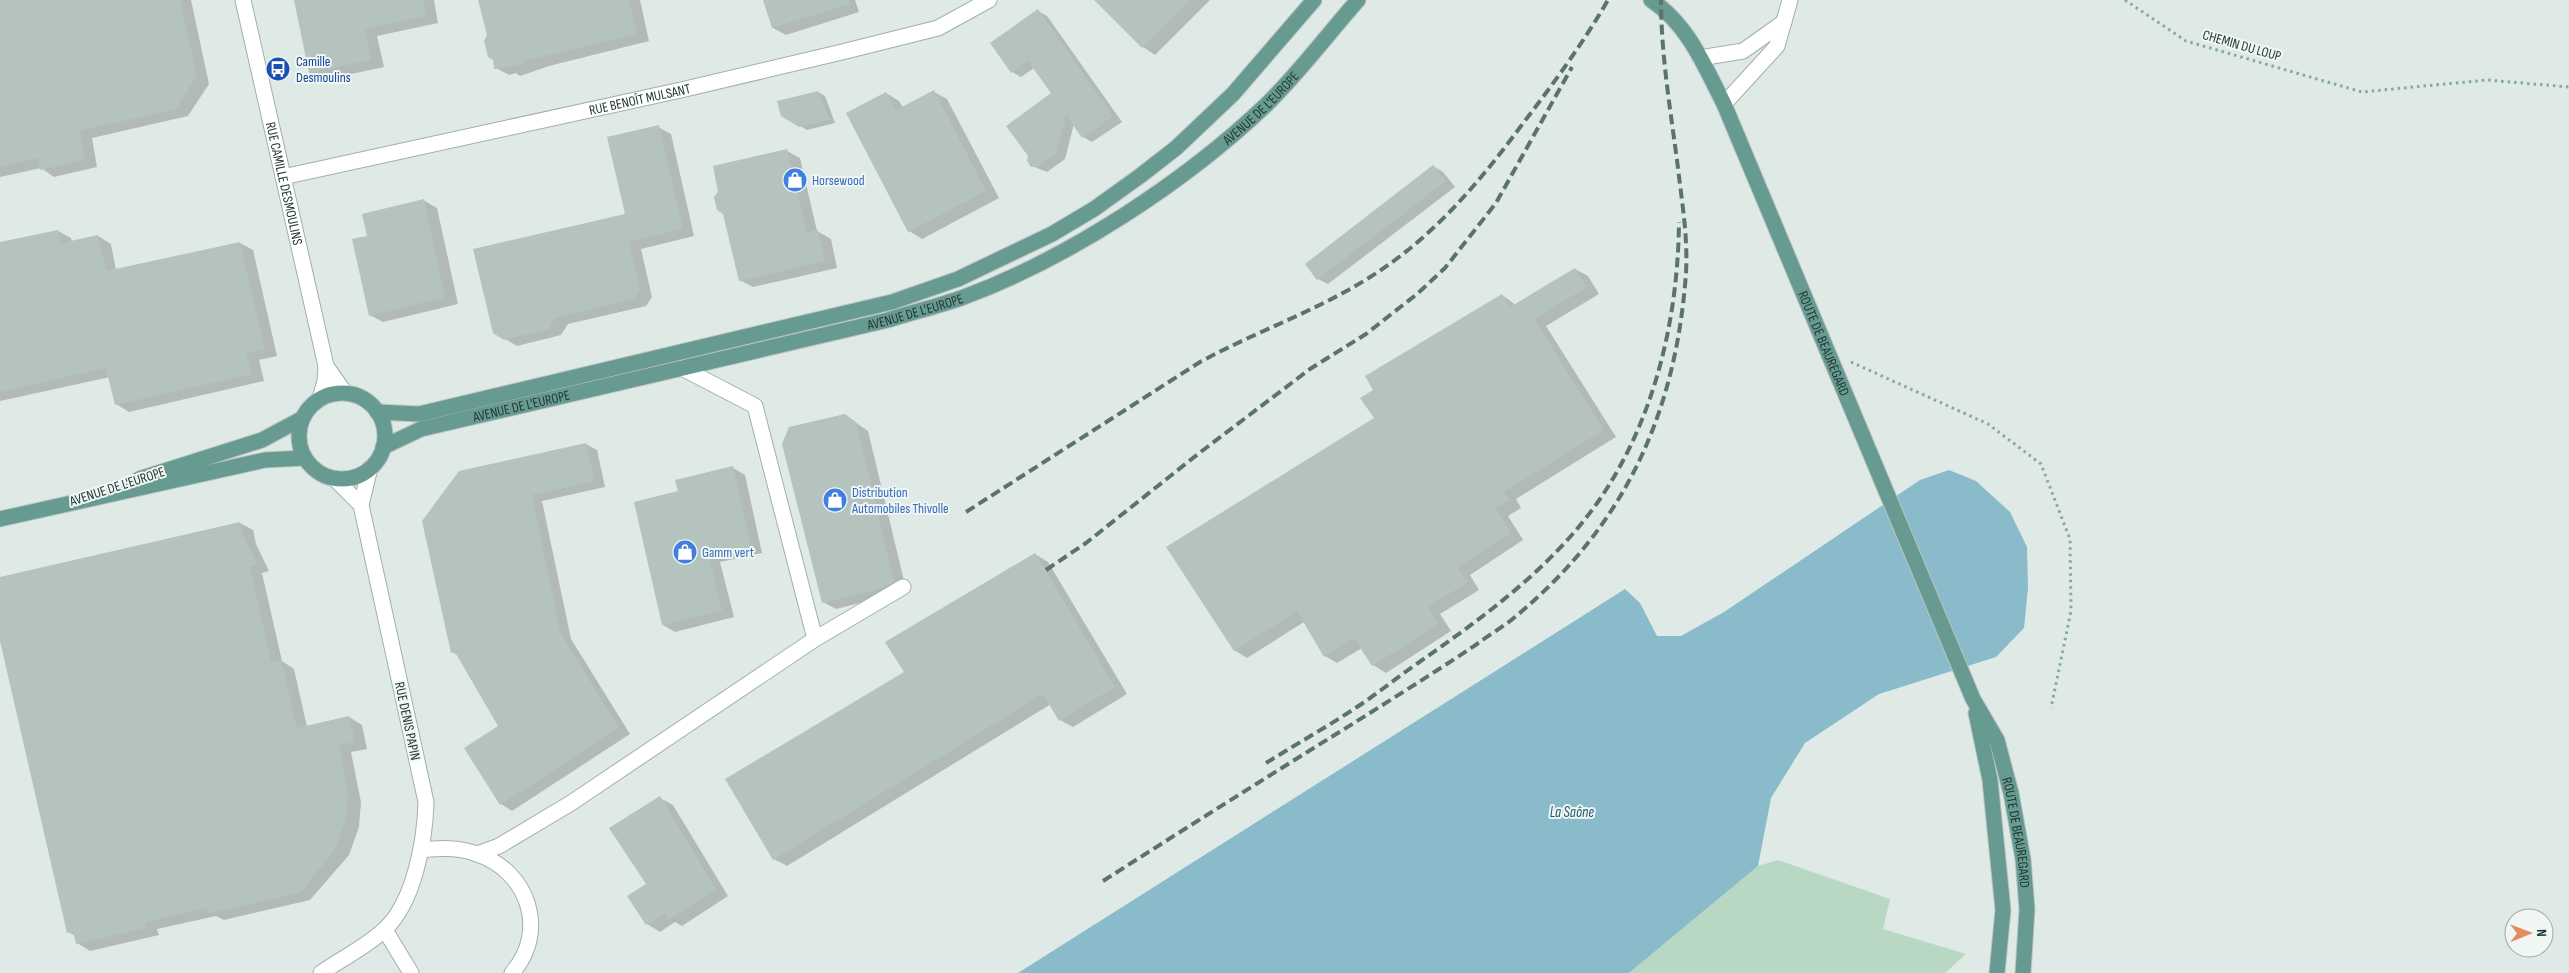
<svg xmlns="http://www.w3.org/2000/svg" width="2569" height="973" font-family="'Sofia Sans Condensed',sans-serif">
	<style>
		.green { fill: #b9d8c4 }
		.water { fill: #8abbca }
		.shadow { fill: #0003 }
		.building { fill: #b4c3be }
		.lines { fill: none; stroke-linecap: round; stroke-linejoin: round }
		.minor-casing { stroke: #a2b0ac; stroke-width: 17 }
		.major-casing { stroke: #bcc3c2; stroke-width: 17 }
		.path { stroke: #82aaa0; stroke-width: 3; stroke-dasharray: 2.5 4; stroke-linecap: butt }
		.minor { stroke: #fff; stroke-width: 15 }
		.major { stroke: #679b91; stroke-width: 15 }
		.rail { stroke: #5b736e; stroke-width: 4; stroke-dasharray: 10 5; stroke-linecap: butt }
		.labels { text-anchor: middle; stroke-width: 4; stroke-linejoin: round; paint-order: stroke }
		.street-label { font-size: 14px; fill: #213733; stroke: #eff6f3 }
		.transit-label { font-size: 14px; fill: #164399; stroke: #eff6f3; text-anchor: start }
		.shop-label { font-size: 14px; fill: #366cbe; stroke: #eff6f3; text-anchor: start }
		.water-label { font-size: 15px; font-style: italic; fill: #215b6d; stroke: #eff6f3 }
	</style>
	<rect width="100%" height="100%" fill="#dfe9e5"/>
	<path class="green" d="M1778 860 1890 899 1883 929 1966 954 1945 973H1629L1758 866Z"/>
	<path class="water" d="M1949 470 1976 481 2010 512 2027 547 2028 588 2024 628 1996 657 1879 694 1805 743 1771 798 1758 866 1629 973H1018L1625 589 1640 603 1657 636H1681L1724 612 1920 480Z"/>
	<g class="shadow">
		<path d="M0 0H191L209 84 188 116 92 138 97 167 54 177 41 168 0 177Z"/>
		<path d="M295 0H434L438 23 377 36 384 67 323 80 310 73Z"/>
		<path d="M479 0H640L649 41 549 66 520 76 516 73 509 75 496 68Z"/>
		<path d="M764 0H855L859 12 786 35 773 28Z"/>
		<path d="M1096 0H1210L1155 55 1143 47Z"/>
		<path d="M1038 11 1047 16 1122 122 1092 142 1083 137 1074 124 1065 159 1047 172 1032 166 1052 94 1034 68 1021 77 1012 72Z"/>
		<path d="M818 92 825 96 835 123 807 130 782 115Z"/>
		<path d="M934 92 947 99 999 198 922 239 909 231 886 93 899 101 903 108Z"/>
		<path d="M658 127 671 134 694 236 641 249 652 297 646 306 568 324 561 335 517 346 504 338 627 215Z"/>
		<path d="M787 151 800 158 817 231 831 239 837 268 753 287 740 280Z"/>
		<path d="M1433 166 1443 172 1455 187 1328 284 1318 279Z"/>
		<path d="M423 200 437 208 458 304 383 322 370 315 369 237Z"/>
		<path d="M58 231 71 238 72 242 98 236 111 244 116 270 240 243 253 250 277 356 259 360 264 381 129 412 116 404 110 377 0 401V243Z"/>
		<path d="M1575 269 1588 276 1599 294 1546 326 1616 437 1516 499 1521 508 1508 516 1523 540 1470 575 1479 590 1440 614 1451 631 1386 673 1373 665 1362 648 1337 663 1325 656 1304 622 1247 658 1234 650 1376 419 1502 295 1516 305Z"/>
		<path d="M845 415 868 431 906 589 895 594 836 609 823 602Z"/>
		<path d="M586 444 597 450 605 487 542 501 571 639 630 734 512 811 501 804 466 748 500 726 459 656 452 652 423 521Z"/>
		<path d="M733 468 745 475 762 553 720 562 734 617 675 632 663 625 679 492Z"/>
		<path d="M240 523 253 530 256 544 269 571 262 573 282 661 294 669 307 727 349 717 362 725 367 749 351 752 361 802 359 827 349 855 310 900 224 920 216 916 157 929 159 935 90 951 77 943 76 936 68 932 0 635V578Z"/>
		<path d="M1035 554 1048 562 1127 694 1073 727 1060 720 1051 704 787 866 774 859 905 673Z"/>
		<path d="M660 798 673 805 728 896 682 926 675 922 660 932 647 924 648 884Z"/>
	</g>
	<g class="building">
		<path d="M0 0H180L197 76 175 110 80 130 84 160 40 170 37 158 0 167Z"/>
		<path d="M294 0H423L426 16 365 29 371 60 309 73Z"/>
		<path d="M478 0H629L637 34 536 58 525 61 523 65 494 69 493 60 488 57 484 41 487 35Z"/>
		<path d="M763 0H849L850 4 772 28Z"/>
		<path d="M1094 0H1191L1142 48Z"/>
		<path d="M1038 9 1113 116 1082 138 1066 115 1056 154 1037 167H1031L1027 161 1028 156 1006 126 1051 93 1028 61 1011 73 990 43Z"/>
		<path d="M934 90 986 191 908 232 846 113 886 92 896 110Z"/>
		<path d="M818 91 830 120 799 127 781 116 777 101Z"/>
		<path d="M659 125 683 229 629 242 640 290 634 299 555 318 549 329 504 340 493 333 473 249 625 214 607 137Z"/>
		<path d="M787 149 807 233 818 230 825 261 739 281 723 214 717 210 714 197 718 192 713 166Z"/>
		<path d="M1433 165 1446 181 1317 280 1305 264Z"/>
		<path d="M424 199 445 297 369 316 352 239 367 236 362 214Z"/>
		<path d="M58 230 61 243 98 235 106 271 240 242 265 349 246 353 252 374 115 405 106 368 0 392V242Z"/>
		<path d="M1575 268 1587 287 1534 319 1604 430 1504 492 1509 500 1496 508 1511 533 1458 568 1468 582 1428 607 1439 624 1372 666 1354 638 1324 657 1297 611 1234 651 1166 547 1374 418 1360 398 1373 390 1365 376 1502 294 1510 307Z"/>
		<path d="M845 414 856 422 894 582 882 588 822 603 782 444 789 427Z"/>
		<path d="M586 443 595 481 532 495 560 632 619 728 500 805 464 748 498 726 455 652 451 653 422 521 459 471Z"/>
		<path d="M733 466 751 546 709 556 722 611 662 625 634 502 678 491 675 480Z"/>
		<path d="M240 522 243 536 257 564 250 566 271 662 281 660 297 728 349 716 355 742 339 745 348 794 346 819 336 848 300 893 210 913 208 908 145 922 146 928 76 944 73 931 67 933 0 641V577Z"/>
		<path d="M1035 553 1115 687 1059 721 1043 694 773 860 725 779 904 672 885 642Z"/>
		<path d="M660 796 716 889 668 920 665 914 646 925 627 896 646 884 609 828Z"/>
	</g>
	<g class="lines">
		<defs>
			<g id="minor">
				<path id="s1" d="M243 0 326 366 325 381 320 399"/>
				<path d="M1700 58 1743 51 1784 22"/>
				<path d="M1724 104 1777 46 1790 0"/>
				<path id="s2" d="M283 177 681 90 842 52 938 28 989 0"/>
				<path d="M326 366 345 393"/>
				<path d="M682 368 755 406 815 639"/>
				<path d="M335 479 361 505"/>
				<path d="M421 850C440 848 458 847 477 854 528 871 549 931 512 973"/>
				<path d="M477 854 499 846 571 803 815 639 903 587"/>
				<path d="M385 930 411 973"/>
				<path d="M321 973C341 959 366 947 384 930 414 903 425 841 426 802L361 505 370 468"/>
			</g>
			<g id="major">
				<path id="s3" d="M1651 0C1688 24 1705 67 1724 104L1973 699 1997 740 2011 793 2023 859 2027 909 2023 973"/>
				<circle cx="342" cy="436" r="43"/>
				<path d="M377 412 419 414 892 302 958 279 1052 234 1094 209 1140 176 1176 148 1233 94 1314 0"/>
				<path id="s4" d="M383 447 421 429 888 320C913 312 939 306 964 297 1069 258 1185 182 1266 105 1299 73 1327 35 1358 0"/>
				<path d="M139 479 262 440 303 418"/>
				<path d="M0 519 265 460 304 458"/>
				<path d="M1976 713 1990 780 2003 910 1997 973"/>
			</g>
		</defs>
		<use href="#minor" class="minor-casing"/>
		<use href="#major" class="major-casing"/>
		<g class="path">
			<path d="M2125 0 2186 41 2362 92 2487 80 2569 87"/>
			<path d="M1851 362 1988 424 2041 464 2070 539 2071 611 2051 708"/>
		</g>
		<use href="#minor" class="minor"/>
		<use href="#major" class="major"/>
		<g class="rail">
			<path d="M966 512 1200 362C1255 332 1314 312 1367 279 1432 239 1479 183 1524 122 1554 83 1583 43 1608 0"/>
			<path d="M1046 570 1086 543 1198 454 1310 369 1366 334 1417 294 1445 268 1496 203 1572 67"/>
			<path d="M1266 763C1298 743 1332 724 1363 703 1382 690 1399 676 1418 663 1485 616 1553 567 1600 499 1655 418 1678 319 1679 222"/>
			<path d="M1103 881C1186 828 1270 775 1354 723 1395 697 1437 671 1477 644 1489 635 1503 627 1515 617 1625 526 1676 413 1686 273 1688 237 1682 203 1678 168 1671 113 1661 56 1661 0"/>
		</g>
	</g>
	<defs>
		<symbol id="bus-disc" viewBox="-11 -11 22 22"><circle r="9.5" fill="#1a4fb4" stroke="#eff6f3"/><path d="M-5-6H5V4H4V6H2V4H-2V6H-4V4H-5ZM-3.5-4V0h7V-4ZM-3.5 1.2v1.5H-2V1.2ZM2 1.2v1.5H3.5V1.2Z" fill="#fff"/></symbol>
		<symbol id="shop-disc" viewBox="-11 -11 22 22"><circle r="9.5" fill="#3f7fe0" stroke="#eff6f3"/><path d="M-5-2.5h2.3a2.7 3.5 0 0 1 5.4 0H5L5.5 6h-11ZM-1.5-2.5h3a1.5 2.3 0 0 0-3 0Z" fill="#fff"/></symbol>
	</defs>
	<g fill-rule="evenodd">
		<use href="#bus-disc" x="264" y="55" width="28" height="28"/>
		<use href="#shop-disc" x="781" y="166" width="28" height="28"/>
		<use href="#shop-disc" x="821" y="486" width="28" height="28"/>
		<use href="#shop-disc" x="671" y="538" width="28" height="28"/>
	</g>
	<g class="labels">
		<g class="street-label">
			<text transform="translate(2242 45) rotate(16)" y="5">CHEMIN DU LOUP</text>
			<text dy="5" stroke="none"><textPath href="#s2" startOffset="365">RUE BENOÎT MULSANT</textPath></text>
			<text dy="5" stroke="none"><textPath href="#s4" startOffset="955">AVENUE DE L'EUROPE</textPath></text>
			<text dy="5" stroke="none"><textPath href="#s1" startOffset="188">RUE CAMILLE DESMOULINS</textPath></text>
			<text dy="5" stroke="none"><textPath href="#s4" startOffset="550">AVENUE DE L'EUROPE</textPath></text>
			<text dy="5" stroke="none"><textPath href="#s3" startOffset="388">ROUTE DE BEAUREGARD</textPath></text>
			<text dy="5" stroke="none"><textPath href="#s4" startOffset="145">AVENUE DE L'EUROPE</textPath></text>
			<text transform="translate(117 486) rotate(-18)" y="5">AVENUE DE L'EUROPE</text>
			<text transform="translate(408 721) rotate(78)" y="5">RUE DENIS PAPIN</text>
			<text dy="5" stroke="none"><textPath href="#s3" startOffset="916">ROUTE DE BEAUREGARD</textPath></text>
		</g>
		<g class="transit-label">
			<text x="296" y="66">Camille<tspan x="296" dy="16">Desmoulins</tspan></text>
		</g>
		<g class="shop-label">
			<text x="812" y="185">Horsewood</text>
			<text x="852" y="497">Distribution<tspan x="852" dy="16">Automobiles Thivolle</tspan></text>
			<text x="702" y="557">Gamm vert</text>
		</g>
		<g class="water-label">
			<text x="1572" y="817">La Saône</text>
		</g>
	</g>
	<g transform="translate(2529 933) rotate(89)"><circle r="24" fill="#eff6f3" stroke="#9daaa6"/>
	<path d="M0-4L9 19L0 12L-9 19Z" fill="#e68a60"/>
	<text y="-8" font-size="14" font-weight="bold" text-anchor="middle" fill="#213733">N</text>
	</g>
</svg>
